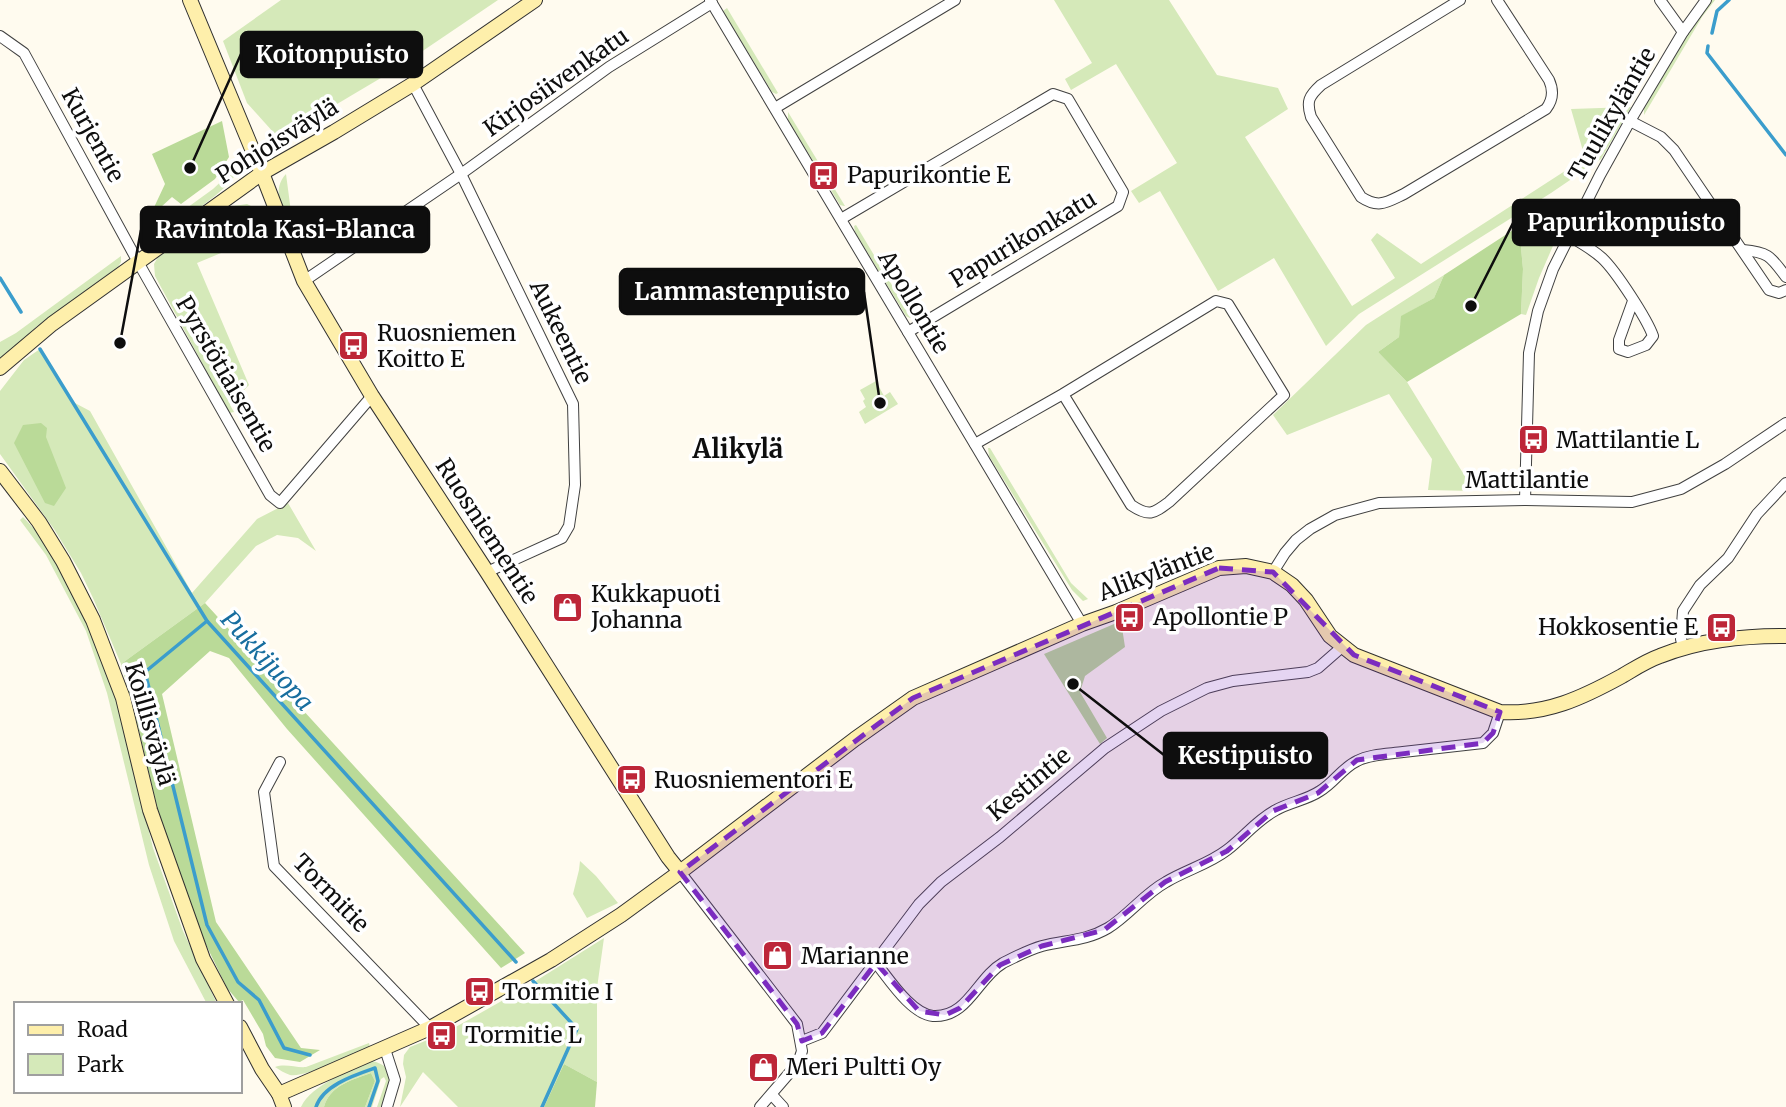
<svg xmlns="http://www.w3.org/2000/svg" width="1786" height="1107" font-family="Merriweather,serif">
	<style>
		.green { fill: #d5e9b9 }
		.forest { fill: #bada98 }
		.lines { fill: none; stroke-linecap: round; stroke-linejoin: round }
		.stream { stroke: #3b9dcc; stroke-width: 3.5 }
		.street-casing { stroke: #414141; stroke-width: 12 }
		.secondary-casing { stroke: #303030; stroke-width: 16 }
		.street { stroke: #fff; stroke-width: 10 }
		.secondary { stroke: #feefab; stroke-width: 14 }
		.marked { fill: #7b2cbf; fill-opacity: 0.2; stroke: #7b2cbf; stroke-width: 5; stroke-dasharray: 14 9; stroke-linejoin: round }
		.labels { text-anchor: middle; stroke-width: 7; stroke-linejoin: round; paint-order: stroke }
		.street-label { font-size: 23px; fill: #0e0e0e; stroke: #fff }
		.poi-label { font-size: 23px; fill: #0e0e0e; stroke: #fff; text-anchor: start }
		.water-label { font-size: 24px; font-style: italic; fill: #176e9f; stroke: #fff }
		.quarter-label { font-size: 26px; font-weight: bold; fill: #0e0e0e; stroke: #fff }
		.leader { fill: none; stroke: #0e0e0e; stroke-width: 2.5 }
		.callout-dot { fill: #0e0e0e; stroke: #fff; stroke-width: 2.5 }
		.callout { fill: #0e0e0e; stroke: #0e0e0e; stroke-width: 2.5 }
		.callout-label { font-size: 24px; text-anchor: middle; font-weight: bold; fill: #fff }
	</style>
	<rect width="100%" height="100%" fill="#fffbef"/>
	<g class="green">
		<path d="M281 0H498L396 69 300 126 282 134 274 133 247 103 223 41Z"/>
		<path d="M1054 0H1169L1217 75 1278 88 1288 109 1245 137 1352 306 1395 278 1371 240 1377 233 1421 264 1585 158 1571 109 1631 107 1601 159 1551 193 1359 314 1326 346 1274 258 1218 291 1160 191 1139 203 1131 191 1177 163 1116 64 1071 90 1065 79 1092 63Z"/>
		<path d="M1710 0H1715L1702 17 1644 115V107L1682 41Z"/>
		<path d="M727 8 778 93 776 94 772 92 723 11Z"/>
		<path d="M788 112 845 206H844L840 205 788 120Z"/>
		<path d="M241 163C236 189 173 225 151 241L144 239 213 189Z"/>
		<path d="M286 174 291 212 288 224C281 207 272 189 286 174Z"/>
		<path d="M247 204C267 213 267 222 275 241H250L197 263 249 385 230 405 234 412 229 413 155 276 154 264 158 257 234 206Z"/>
		<path d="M1549 208 1565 213 1566 216 1539 278 1526 315 1521 314 1523 269 1520 237 1534 220 1533 217Z"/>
		<path d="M856 225 911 317 910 318 906 316 855 232 854 226Z"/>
		<path d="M121 256V262L118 267 36 327 0 362V342L16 333Z"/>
		<path d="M1444 275 1434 298 1402 316 1399 337 1378 352 1407 382 1474 491 1428 490 1432 459 1389 394 1287 435 1273 415 1366 325Z"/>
		<path d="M40 349 73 402 90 411 192 593 257 519 288 503 316 551 298 538 277 535 256 546 205 603 121 664 93 598 81 573 54 529 0 454V391L24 360Z"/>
		<path d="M876 381 884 396 890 392 898 404 865 424 859 412 866 407 863 401 865 399 860 390Z"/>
		<path d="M988 448H990L1071 583 1088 599 1083 601 1072 590 989 456Z"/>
		<path d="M23 517 39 534 54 555 90 624 120 711 153 848 183 931 217 1004H207L174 941 149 865 107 693 86 631 46 555 20 520Z"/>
		<path d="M580 861 596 876 618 903 587 918 573 894 579 870Z"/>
		<path d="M604 938 597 988V1082L564 1064 544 1107H458L423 1072 400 1107 406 1077 403 1064 404 1055 410 1047 445 1033 523 989Z"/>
		<path d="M369 1043 370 1047C354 1054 305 1078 290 1075 284 1073 280 1070 275 1067 285 1063 296 1068 306 1067Z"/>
		<path d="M372 1061C400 1067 388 1088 381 1107H377L386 1081 384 1077 381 1079 372 1107H365L375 1081 371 1073C351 1080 330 1085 324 1107H301C312 1084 350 1071 372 1061Z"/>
	</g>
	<g class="forest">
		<path d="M222 121 229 157 215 179 181 204 172 197 149 218 165 184 152 154Z"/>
		<path d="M1533 217 1534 219 1520 237 1523 269 1521 314 1407 382 1378 352 1399 337 1401 316 1434 298 1444 275Z"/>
		<path d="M41 423 47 428 46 437 66 488 54 506 45 503 14 443 23 425Z"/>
		<path d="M205 603 525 953 501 968 287 729 229 658 210 651 162 694 216 922 301 1048 320 1050 300 1062 275 1058 266 1046 263 1034 243 1000 239 1002 227 988 194 920 160 820 134 709 121 664Z"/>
		<path d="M1121 621 1125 647 1085 676 1080 692 1107 738 1100 744 1044 654Z"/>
		<path d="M564 1064 597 1082 595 1107H544Z"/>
		<path d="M371 1073 375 1081 365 1107H324C330 1085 352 1080 371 1073Z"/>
	</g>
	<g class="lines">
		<g class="stream">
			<path d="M1712 33 1717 11 1729 0"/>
			<path d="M1708 46 1707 53 1786 155"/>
			<path d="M0 278 21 312"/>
			<path d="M40 349 207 621 516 962"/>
			<path d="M207 621 145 672 207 925 238 982 259 1000 284 1048 310 1055"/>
			<path d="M533 981 577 1029 542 1107"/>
			<path d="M316 1107C323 1085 355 1075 375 1068L378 1081 369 1107"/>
		</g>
		<defs>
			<g id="street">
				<path d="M710 0 1082 624"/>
				<path d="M1460 0 1321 85C1309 96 1306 101 1311 117L1361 197C1379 209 1387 202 1404 194L1546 109C1553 100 1554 91 1549 80L1497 0"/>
				<path d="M1660 0 1683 32"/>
				<path d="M0 36 24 53 138 262 270 495 280 503 372 396"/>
				<path d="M413 84 461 174 573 404 575 485 569 526 562 538 487 572"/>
				<path d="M775 108 955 0"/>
				<path d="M1630 121 1661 137 1674 150 1769 290 1779 293 1786 290"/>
				<path d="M841 219 1053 94 1068 99 1123 192 1118 206 908 332"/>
				<path d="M1569 236C1581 243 1592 249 1602 258 1616 271 1647 319 1653 336L1646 345 1628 352 1619 349V340L1633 301"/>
				<path d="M1743 250C1769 252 1771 257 1786 277"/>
				<path d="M304 281 461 174 609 67 712 3"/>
				<path d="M975 444 1063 394 1216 301 1228 304 1284 395 1169 502C1153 514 1149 517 1131 505L1063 394"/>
				<path d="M1525 500 1529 353 1538 311 1553 269 1600 175 1630 121 1683 32 1706 0"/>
				<path d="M1273 572 1285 553 1296 540 1310 529 1335 515 1379 503 1525 500 1632 502 1681 489 1725 464 1786 423"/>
				<path d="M1683 647 1681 639 1683 611 1700 585 1728 558 1757 514 1786 483"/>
				<path d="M280 762 264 792 274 866 430 1028"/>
				<path d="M680 872 797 1024 802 1051 798 1063 760 1107"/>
				<path d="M876 963C889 979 911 1014 933 1016 968 1018 977 978 1003 963 1015 957 1028 950 1042 946 1065 940 1086 941 1108 928 1129 915 1144 894 1166 882 1186 870 1209 864 1227 850 1244 837 1257 820 1276 810 1290 802 1307 800 1320 791 1334 783 1342 768 1357 761 1370 754 1388 754 1403 752 1430 749 1456 746 1483 743L1493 733 1500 712"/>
				<path d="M802 1041 822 1033 919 904 941 882 1000 837 1105 748 1161 711 1207 688 1233 681 1308 672 1318 668 1342 647"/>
				<path d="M385 1049 395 1080 387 1107"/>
				<path d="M772 1095 783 1107"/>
			</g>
			<g id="secondary">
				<path d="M190 0 262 173 304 281 372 396 487 572 668 857 680 872"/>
				<path d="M0 368 52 324 262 173 334 132 413 84 535 0"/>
				<path d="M0 471 39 522 63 561 93 620 123 698 150 810 203 959 227 1004"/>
				<path d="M240 1027 262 1069 279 1094 284 1107"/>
				<path d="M279 1094 430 1028 551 960 621 915 680 872 855 739 913 698 1082 624 1116 612 1219 568 1246 566 1273 572 1292 585 1306 600 1330 636 1354 655 1500 712C1546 715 1582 698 1622 676 1634 669 1646 661 1660 656 1700 640 1742 636 1786 636"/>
			</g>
		</defs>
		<use href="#street" class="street-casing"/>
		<use href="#secondary" class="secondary-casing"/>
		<use href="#street" class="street"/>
		<use href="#secondary" class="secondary"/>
	</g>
	<path class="marked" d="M1219 568 1273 572 1354 655 1500 712 1493 733 1483 743 1357 760 1318 793 1273 811 1227 851 1165 882 1104 930 1042 946 1000 965 960 1008 945 1015 919 1011 876 963 822 1033 802 1041 797 1024 680 872 913 698Z"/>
	<defs>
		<symbol id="bus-square" viewBox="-11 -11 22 22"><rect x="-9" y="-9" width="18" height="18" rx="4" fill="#bd2638" stroke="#fff"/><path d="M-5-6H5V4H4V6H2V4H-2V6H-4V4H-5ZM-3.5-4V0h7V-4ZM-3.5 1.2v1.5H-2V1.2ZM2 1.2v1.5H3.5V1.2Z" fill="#fff"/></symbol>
		<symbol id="shop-square" viewBox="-11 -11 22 22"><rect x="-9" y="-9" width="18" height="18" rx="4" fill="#bd2638" stroke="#fff"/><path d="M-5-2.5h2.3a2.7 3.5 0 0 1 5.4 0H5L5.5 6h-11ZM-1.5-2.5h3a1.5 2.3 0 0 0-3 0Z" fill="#fff"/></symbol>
	</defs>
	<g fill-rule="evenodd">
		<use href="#bus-square" x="806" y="158" width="35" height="35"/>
		<use href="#bus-square" x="336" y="328" width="35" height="35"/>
		<use href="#bus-square" x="1516" y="422" width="35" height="35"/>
		<use href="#shop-square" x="550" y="590" width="35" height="35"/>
		<use href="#bus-square" x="1112" y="600" width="35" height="35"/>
		<use href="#bus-square" x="1704" y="610" width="35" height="35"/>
		<use href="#bus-square" x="614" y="762" width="35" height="35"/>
		<use href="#shop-square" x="760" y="938" width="35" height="35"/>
		<use href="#bus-square" x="462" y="974" width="35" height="35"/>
		<use href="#bus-square" x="424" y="1018" width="35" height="35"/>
		<use href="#shop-square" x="746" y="1050" width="35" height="35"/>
	</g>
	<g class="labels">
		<g class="street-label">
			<text transform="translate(556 82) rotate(-35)" y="8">Kirjosiivenkatu</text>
			<text transform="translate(1612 114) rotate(-60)" y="8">Tuulikyläntie</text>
			<text transform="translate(93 135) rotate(61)" y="8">Kurjentie</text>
			<text transform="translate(277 141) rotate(-32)" y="8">Pohjoisväylä</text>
			<text transform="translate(1023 239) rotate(-31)" y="8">Papurikonkatu</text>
			<text transform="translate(914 302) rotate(59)" y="8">Apollontie</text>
			<text transform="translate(561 332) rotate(64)" y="8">Aukeentie</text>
			<text transform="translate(226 374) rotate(60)" y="8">Pyrstötiaisentie</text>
			<text x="1527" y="488">Mattilantie</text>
			<text transform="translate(487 531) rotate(57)" y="8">Ruosniementie</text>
			<text transform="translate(1156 572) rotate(-21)" y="8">Alikyläntie</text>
			<text transform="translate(150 724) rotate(74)" y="8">Koillisväylä</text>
			<text transform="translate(1029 784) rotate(-40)" y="8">Kestintie</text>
			<text transform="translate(331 893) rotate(46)" y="8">Tormitie</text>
		</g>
		<g class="poi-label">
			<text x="847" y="183">Papurikontie E</text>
			<text x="377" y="341">Ruosniemen<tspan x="377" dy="26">Koitto E</tspan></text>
			<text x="1556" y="448">Mattilantie L</text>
			<text x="591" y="602">Kukkapuoti<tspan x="591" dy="26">Johanna</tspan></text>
			<text x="1153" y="625">Apollontie P</text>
			<text x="1698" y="635" text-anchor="end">Hokkosentie E</text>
			<text x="654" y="788">Ruosniementori E</text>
			<text x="801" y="964">Marianne</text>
			<text x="502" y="1000">Tormitie I</text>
			<text x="465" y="1043">Tormitie L</text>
			<text x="786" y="1075">Meri Pultti Oy</text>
		</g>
		<g class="water-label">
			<text transform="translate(267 661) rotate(48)" y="8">Pukkijuopa</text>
		</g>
		<g class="quarter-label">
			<text x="738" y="458">Alikylä</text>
		</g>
	</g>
	<path class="leader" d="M190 168L241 54M1471 306L1513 223M120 343L141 230M880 403L864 292M1073 684L1164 755"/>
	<g class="callout-dot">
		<circle cx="190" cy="168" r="7"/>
		<circle cx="1471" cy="306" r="7"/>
		<circle cx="120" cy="343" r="7"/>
		<circle cx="880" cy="403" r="7"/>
		<circle cx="1073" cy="684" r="7"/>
	</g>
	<g class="callout">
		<rect x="241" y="32" width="181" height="45" rx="7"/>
		<rect x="1513" y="200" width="226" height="45" rx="7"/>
		<rect x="141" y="207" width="288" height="45" rx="7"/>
		<rect x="620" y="269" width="244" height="45" rx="7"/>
		<rect x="1164" y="733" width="163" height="45" rx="7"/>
	</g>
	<g class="callout-label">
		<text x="332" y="63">Koitonpuisto</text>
		<text x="1626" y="231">Papurikonpuisto</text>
		<text x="285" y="238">Ravintola Kasi-Blanca</text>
		<text x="742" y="300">Lammastenpuisto</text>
		<text x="1245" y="764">Kestipuisto</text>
	</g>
	<rect x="14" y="1002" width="228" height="91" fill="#ffffff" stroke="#9f9f9f" stroke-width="2"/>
	<rect x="28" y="1025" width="35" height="10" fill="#feefab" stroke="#9f9f9f" stroke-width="2"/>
	<text x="77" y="1037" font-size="21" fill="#0e0e0e">Road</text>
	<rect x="28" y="1054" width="35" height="21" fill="#d5e9b9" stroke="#9f9f9f" stroke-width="2"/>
	<text x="77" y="1072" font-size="21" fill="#0e0e0e">Park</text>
</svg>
